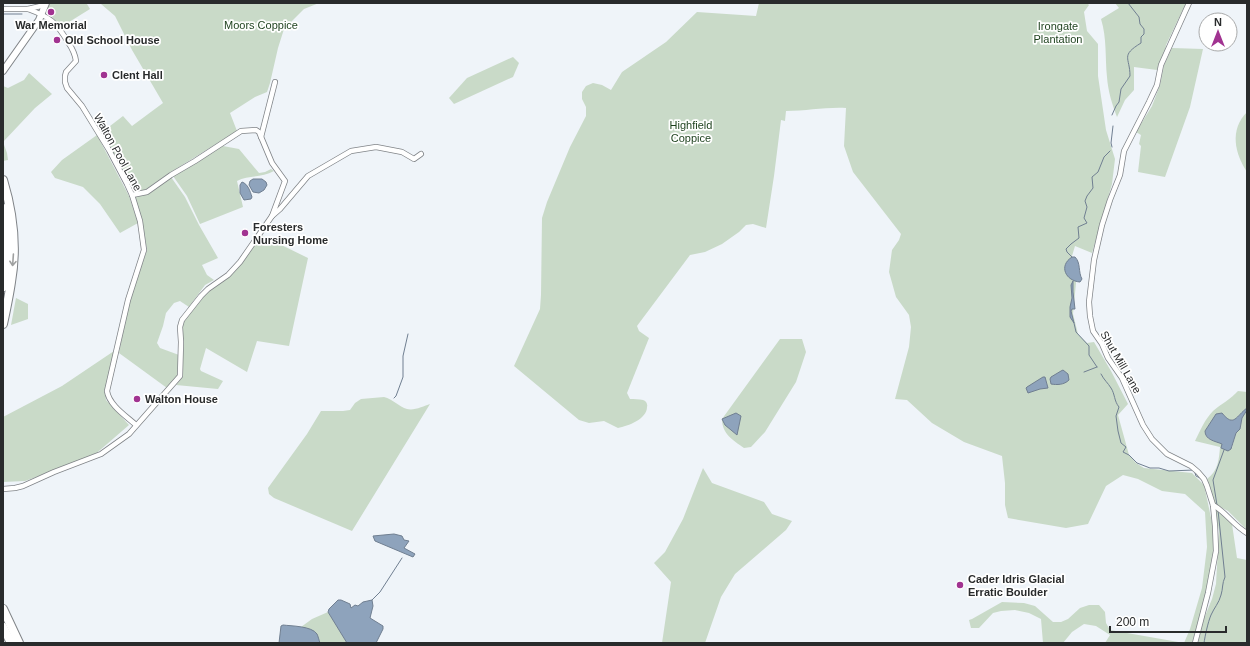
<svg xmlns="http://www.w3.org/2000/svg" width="1250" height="646" font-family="Arial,sans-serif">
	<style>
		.green { fill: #c9dac8 }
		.water { fill: #8ea3bc; stroke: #707f91 }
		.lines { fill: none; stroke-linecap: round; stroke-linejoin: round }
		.stream { stroke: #707f91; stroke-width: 1 }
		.street-casing { stroke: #808488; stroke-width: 6 }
		.secondary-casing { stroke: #808488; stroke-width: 8 }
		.highway-casing { stroke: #808488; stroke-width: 10 }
		.street { stroke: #fff; stroke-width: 4.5 }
		.secondary { stroke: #fff; stroke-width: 6 }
		.highway { stroke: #fff; stroke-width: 8 }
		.oneway { stroke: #9fa0a0 }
		.poi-dot { fill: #a13391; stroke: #fff; stroke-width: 1.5 }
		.labels { text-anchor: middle; stroke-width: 3.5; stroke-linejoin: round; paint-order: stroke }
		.poi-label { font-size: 11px; font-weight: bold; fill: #292b2c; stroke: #fff; text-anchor: start }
		.park-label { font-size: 11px; fill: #1b3f1b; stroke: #fff }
		.street-label { font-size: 11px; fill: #292b2c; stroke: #fff }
	</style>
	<rect width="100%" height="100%" fill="#eff4f9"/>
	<g class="green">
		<path d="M49 3H319L304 9 284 29 278 48 270 83 267 92 255 97 230 113 237 131 171 172 145 190 139 192 131 188 101 133 123 116 132 126 163 103 132 50 115 16 101 4H87L90 9 61 27 52 17 47 8Z"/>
		<path d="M759 3H1087L1089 5 1084 12 1087 31 1098 44V76L1106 130 1115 159 1112 184 1092 253 1075 246 1072 256 1076 283 1073 314 1078 334 1087 343 1094 342 1111 371 1128 404 1118 415 1129 455 1136 463 1144 468 1192 473 1204 485 1216 541 1215 559 1210 596 1198 623 1192 643H1105L1110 635 1096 626 1084 624 1072 632 1063 643H1043L1041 619 1029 613 1015 610 1001 611 993 613 979 628H971L969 620 972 619 1002 602 1024 603 1035 606 1053 622H1061L1068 619 1080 608 1089 605H1099L1105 612 1106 623 1110 630 1184 643 1190 629 1202 588 1207 547 1205 512 1185 494 1162 491 1138 479 1123 475 1106 486 1088 524 1066 528 1008 518 1005 505V483L1002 456 964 442 932 423 907 400 895 399 909 347 911 327 909 315 896 297 889 272 892 250 899 240 901 234 853 172 844 146 846 108C825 107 807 111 786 111L785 121 781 120 774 176 766 228 753 224 746 225 739 232 722 244 705 252 690 255 637 326 639 331 649 338 627 393 630 399C634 399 639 399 643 400 646 401 648 404 647 407 647 419 628 426 618 428L604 421 589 423 579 420 514 366 540 309 541 295 542 218 547 202 570 147 586 116V107L582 99V92L586 86 593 83 602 85 611 90 622 72 666 42 697 12 756 16Z"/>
		<path d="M1115 3H1186L1166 45 1165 51 1157 70 1134 67V90L1125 100 1117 117C1112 104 1108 91 1107 77 1105 58 1107 38 1101 19L1119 8Z"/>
		<path d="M1172 48 1203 49 1190 107 1165 177 1138 172 1141 146 1139 144 1141 135 1136 132 1152 106 1160 85 1164 65Z"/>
		<path d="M513 57 519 63 513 77 454 104 449 98 467 78Z"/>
		<path d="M29 73 52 94 35 108 3 142 7 153 8 160 3 161V86L8 88 24 80Z"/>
		<path d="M1247 112V172C1235 154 1229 130 1247 112Z"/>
		<path d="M97 135 129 196 138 223 120 233 100 204 83 187 55 178 51 172 62 160Z"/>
		<path d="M223 146 239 149 259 173 265 172 271 169 274 171C262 178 248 175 237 181L243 207 200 224 187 196 173 176Z"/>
		<path d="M171 177 185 197 199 225 218 258 202 265 207 275 214 280 205 285 189 307 180 301 174 303 166 313 163 326 157 343 160 348 179 355 178 376 167 388 119 353 129 301 147 250 143 226 135 197 150 193Z"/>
		<path d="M261 235 308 258 289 346 257 341 247 372 206 348 200 369 201 371 223 381 218 389 176 385 181 379 184 342 181 336V325L186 316 209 290 225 279Z"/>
		<path d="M16 298 28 304V319L11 325Z"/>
		<path d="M780 339H802L806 352 796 382 765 432 751 447 744 448C733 440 722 434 722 419Z"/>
		<path d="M114 351 105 390 106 400 129 425 92 457 25 481 3 482V417L62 386Z"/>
		<path d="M1238 391 1247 392V408C1236 416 1234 428 1222 413 1216 417 1199 431 1208 438 1211 441 1218 442 1223 444L1221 448 1228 450 1232 448 1236 433 1240 429 1242 418 1247 410V530L1228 511 1213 503 1212 494 1207 479C1218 471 1219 460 1220 447L1195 441C1200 431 1205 419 1213 411 1221 404 1231 399 1238 391Z"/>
		<path d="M384 397C393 399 399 407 407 409 414 411 424 406 430 404L352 531 274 498 269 494 268 488 307 434 321 411H343L350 410 355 403 361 399Z"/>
		<path d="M703 468 712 483 764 502 772 514 792 521 786 530 735 574 721 597 705 643H662L671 582 654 563 665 552 683 519Z"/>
		<path d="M1215 509 1232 524 1237 558 1247 560V643H1198L1201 626 1212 599 1216 584 1219 531Z"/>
		<path d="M328 612 347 643H320C316 631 312 630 301 627L312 619Z"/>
	</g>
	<g class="water">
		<path d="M253 179H262L266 182 267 185 264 190 259 193 253 192 249 185 250 181Z"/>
		<path d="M242 182C248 184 250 191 252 197L251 199 244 200 240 193V185Z"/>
		<path d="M1072 257H1075C1081 263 1078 272 1082 279L1080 282C1066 281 1058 266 1072 257Z"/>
		<path d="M1073 281V292L1075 309H1072L1071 311 1074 323 1070 317V307L1072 298 1071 285Z"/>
		<path d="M1063 370 1068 374 1069 380C1064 385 1057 385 1051 384L1050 379 1051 377 1061 371Z"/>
		<path d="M1043 377H1045L1048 388 1040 389 1028 393 1026 388 1027 387Z"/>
		<path d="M1247 408V410L1242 418 1240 429 1236 433 1231 449 1228 451 1221 448 1222 444C1215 441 1205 440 1205 431L1216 414 1222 413C1234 428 1236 416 1247 408Z"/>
		<path d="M736 413 741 416 737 435 725 425 722 419Z"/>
		<path d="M394 534 402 536 404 540 409 541 404 548 415 554 413 557 375 541 373 536Z"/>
		<path d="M338 600H341L350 604 351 608 355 605 358 606 363 602 372 600 373 606 370 618 383 626V629L376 643H347L328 612 329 609Z"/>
		<path d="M283 625C291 626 312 626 317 634 318 636 319 640 320 643H279L281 626Z"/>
	</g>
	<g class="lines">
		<g class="stream">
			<path d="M3 14H22"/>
			<path d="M1112 115 1116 106 1119 102 1121 89 1130 76C1130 57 1120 56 1141 43V37L1144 34V29L1140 24 1139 17 1128 3"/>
			<path d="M1112 147 1111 143 1113 126"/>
			<path d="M1072 257 1067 252 1066 249 1071 244 1079 238 1078 227 1087 223 1084 218 1087 207 1085 201 1087 196 1093 188 1092 177 1098 172 1104 157 1110 151"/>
			<path d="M1074 323 1076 332 1089 346V355L1097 367"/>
			<path d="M1084 372 1097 367"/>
			<path d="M1101 374C1104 380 1108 383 1111 388 1115 394 1114 401 1119 407L1116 416 1118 431 1121 443 1126 447 1123 452 1129 455 1137 463 1150 468H1159L1169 471 1194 470"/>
			<path d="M394 398 396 396 403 377V356L408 334"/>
			<path d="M1195 473 1196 476 1200 478"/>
			<path d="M1217 505 1213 480 1224 450"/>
			<path d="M372 600 380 592 402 558"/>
			<path d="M1204 643C1205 636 1208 622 1211 615 1214 608 1219 603 1221 595 1223 589 1222 583 1225 577L1218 510"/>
		</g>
		<defs>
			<g id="street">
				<path d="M1189 3 1161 65 1157 85 1149 102 1124 151 1120 175 1110 200 1102 225 1094 260 1089 302 1090 316 1093 331 1102 344 1108 358 1122 378 1143 425 1152 439 1167 454 1191 466 1198 472 1204 479 1207 486 1213 505 1215 526 1216 551 1208 593 1195 643"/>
				<path d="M3 9H28L45 5"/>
				<path d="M28 9C50 17 56 22 68 42 72 48 75 53 76 61L66 72 65 76V82L67 88 82 106 109 150 127 184 132 195 140 221 144 250 128 300 107 391C109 405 126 416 136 425"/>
				<path d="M261 137 275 82"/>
				<path d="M272 216 280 209 308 176 351 151 376 147 402 152 414 159 421 154"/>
				<path d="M3 489 15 488 23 486 54 472 101 454 129 434 180 376 181 342 180 327 182 320 201 296 208 289 228 275 240 262 272 216 285 181 272 163 259 132 256 130 241 131 195 161 171 175 147 192 132 195"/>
				<path d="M1213 505C1226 512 1234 526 1247 533"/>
			</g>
			<path id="secondary" d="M3 71 39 20 46 3"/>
			<g id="highway">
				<path d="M3 180C13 213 17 248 11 282 9 296 6 310 3 324"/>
				<path d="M3 208C9 233 7 262 3 287"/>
				<path d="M3 609 19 643"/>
				<path d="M3 627 11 643"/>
			</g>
		</defs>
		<use href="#street" class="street-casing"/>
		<use href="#secondary" class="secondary-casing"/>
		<use href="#highway" class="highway-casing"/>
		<use href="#street" class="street"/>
		<use href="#secondary" class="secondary"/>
		<use href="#highway" class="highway"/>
	</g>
	<defs><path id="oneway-shaft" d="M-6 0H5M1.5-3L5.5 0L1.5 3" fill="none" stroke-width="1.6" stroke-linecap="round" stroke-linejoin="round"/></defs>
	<use class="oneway" href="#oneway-shaft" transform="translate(13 260) rotate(94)"/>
	<g class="poi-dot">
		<circle cx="51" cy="12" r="4"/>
		<circle cx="57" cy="40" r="4"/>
		<circle cx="104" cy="75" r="4"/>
		<circle cx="245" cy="233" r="4"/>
		<circle cx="137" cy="399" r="4"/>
		<circle cx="960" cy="585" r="4"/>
	</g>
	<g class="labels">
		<g class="poi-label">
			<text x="51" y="29" text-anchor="middle">War Memorial</text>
			<text x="65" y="44">Old School House</text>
			<text x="112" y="79">Clent Hall</text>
			<text x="253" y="231">Foresters<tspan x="253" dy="13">Nursing Home</tspan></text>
			<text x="145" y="403">Walton House</text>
			<text x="968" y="583">Cader Idris Glacial<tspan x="968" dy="13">Erratic Boulder</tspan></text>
		</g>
		<g class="park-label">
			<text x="261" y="29">Moors Coppice</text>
			<text x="1058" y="30">Irongate<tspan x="1058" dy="13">Plantation</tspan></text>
			<text x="691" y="129">Highfield<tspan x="691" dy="13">Coppice</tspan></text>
		</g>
		<g class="street-label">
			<text transform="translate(118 152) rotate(61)" y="4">Walton Pool Lane</text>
			<text transform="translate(1121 362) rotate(60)" y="4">Shut Mill Lane</text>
		</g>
	</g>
	<rect width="1250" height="646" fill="none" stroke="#292b2c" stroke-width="8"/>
	<g transform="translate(1218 32)"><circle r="19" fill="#ffffff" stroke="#a9aaab"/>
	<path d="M0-3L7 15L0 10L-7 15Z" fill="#a13391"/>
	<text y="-6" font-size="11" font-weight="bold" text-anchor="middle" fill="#292b2c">N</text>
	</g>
	<path d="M1110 626v6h116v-6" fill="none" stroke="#292b2c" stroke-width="2"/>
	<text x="1116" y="626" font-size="12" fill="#292b2c" stroke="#ffffff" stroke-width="3" paint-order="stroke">200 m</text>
</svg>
